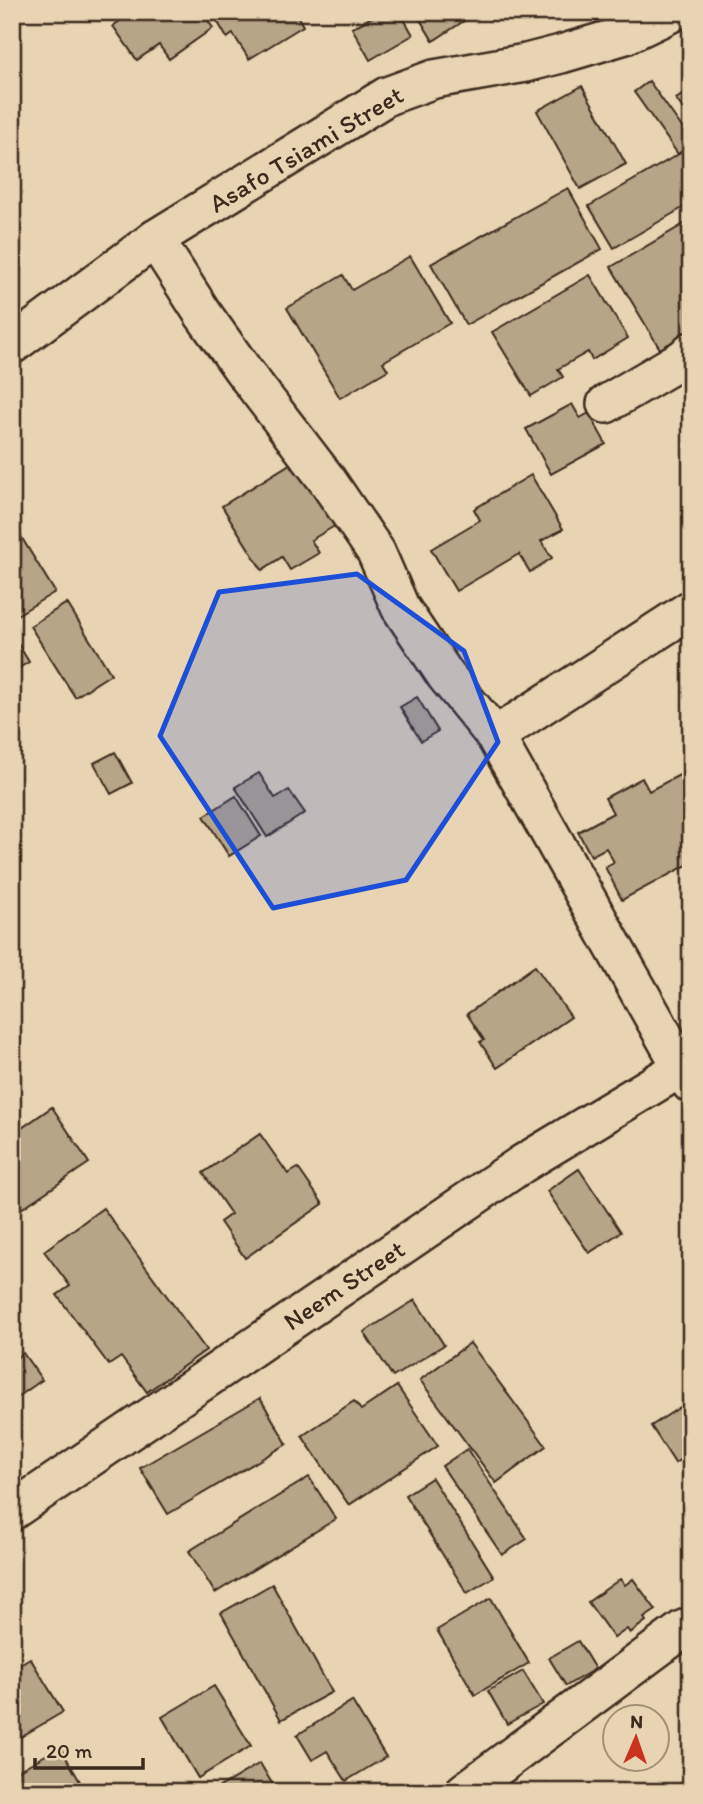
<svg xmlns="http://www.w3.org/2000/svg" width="703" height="1804" font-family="Itim,sans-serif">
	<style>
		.building { fill: #b7a588; stroke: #3b2a1e; stroke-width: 2 }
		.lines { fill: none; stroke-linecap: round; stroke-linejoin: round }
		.minor-casing { stroke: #3b2a1e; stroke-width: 42 }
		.minor { stroke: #e8d4b2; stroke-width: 37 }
		.marked { fill: #1d4ed8; fill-opacity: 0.2; stroke: #1d4ed8; stroke-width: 5; stroke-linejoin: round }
		.labels { text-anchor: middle; stroke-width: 5; stroke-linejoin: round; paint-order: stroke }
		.street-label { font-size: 26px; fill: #3b2a1e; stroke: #e8d4b2 }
	</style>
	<rect width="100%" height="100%" fill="#e8d4b2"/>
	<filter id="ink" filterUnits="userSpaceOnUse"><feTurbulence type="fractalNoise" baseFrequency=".0143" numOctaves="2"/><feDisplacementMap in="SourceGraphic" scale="14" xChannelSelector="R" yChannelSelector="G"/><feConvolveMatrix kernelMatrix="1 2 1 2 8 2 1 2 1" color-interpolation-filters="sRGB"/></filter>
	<g filter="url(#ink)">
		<g class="building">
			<path d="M132 12H202L213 28 169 59 159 45 137 60 113 26Z"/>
			<path d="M212 12H295L303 26 249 59 233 34 227 38Z"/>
			<path d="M381 12H400L413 35 370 60 352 28Z"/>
			<path d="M425 12H463L467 19 433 41 418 16Z"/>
			<path d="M649 81 691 140V144L678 154 634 92Z"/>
			<path d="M582 86 626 164 580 189 537 111Z"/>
			<path d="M691 89V120L676 99Z"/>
			<path d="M691 147V203L614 248 589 206Z"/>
			<path d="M568 188 602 249 466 325 431 264Z"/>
			<path d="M691 220V331L660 349 611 267Z"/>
			<path d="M410 256 450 323 383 362 388 370 340 398 287 308 343 275 352 290Z"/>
			<path d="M590 275 628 338 592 360 588 352 558 369 563 377 531 396 492 332Z"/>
			<path d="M572 404 580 418 589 413 606 444 551 474 526 429Z"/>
			<path d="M298 459 338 524 311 540 319 553 290 570 282 557 262 570 222 506Z"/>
			<path d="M531 475 563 529 541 541 552 558 530 572 519 554 456 591 431 549 480 520 474 509Z"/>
			<path d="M12 522 55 592 12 618Z"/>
			<path d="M67 603 111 674 75 697 30 626Z"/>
			<path d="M12 634 29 662 12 672Z"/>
			<path d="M417 697 438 731 421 741 400 707Z"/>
			<path d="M115 752 132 783 111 794 94 763Z"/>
			<path d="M691 769V863L622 900 605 867 614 862 606 848 591 856 578 832 613 813 605 798 642 778 649 791Z"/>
			<path d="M259 773 275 798 289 790 305 813 267 837 235 787Z"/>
			<path d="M236 796 261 836 229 856 204 816Z"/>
			<path d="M535 966 571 1017 497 1068 480 1042 484 1040 467 1014Z"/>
			<path d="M52 1107 89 1163 12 1215V1126L16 1132Z"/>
			<path d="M260 1134 288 1174 298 1168 323 1204 245 1258 220 1222 231 1214 203 1173Z"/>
			<path d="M579 1169 621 1232 589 1253 547 1191Z"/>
			<path d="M103 1208 206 1350 147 1392 121 1357 109 1365 57 1295 70 1286 44 1251Z"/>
			<path d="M415 1300 444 1345 393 1377 364 1332Z"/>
			<path d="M470 1343 546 1446 496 1483 420 1380Z"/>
			<path d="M23 1353 42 1380 12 1401V1361Z"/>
			<path d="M397 1386 438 1446 349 1505 302 1436 354 1401 361 1410Z"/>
			<path d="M260 1398 287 1444 168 1514 140 1468Z"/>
			<path d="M691 1400V1452L675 1463 651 1426Z"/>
			<path d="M467 1449 527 1539 502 1555 442 1466Z"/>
			<path d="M309 1477 336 1519 215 1593 189 1551Z"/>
			<path d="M432 1478 494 1577 467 1593 405 1495Z"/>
			<path d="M620 1579 625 1585 633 1579 656 1610 644 1618 646 1621 630 1633 627 1629 614 1638 588 1602Z"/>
			<path d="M272 1584 332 1692 281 1720 221 1613Z"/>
			<path d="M491 1598 529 1663 475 1695 437 1630Z"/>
			<path d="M578 1641 595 1669 566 1686 549 1658Z"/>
			<path d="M30 1658 63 1712 12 1742V1669Z"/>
			<path d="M523 1671 543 1704 507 1724 488 1691Z"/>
			<path d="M214 1686 251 1746 198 1778 162 1717Z"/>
			<path d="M352 1701 386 1757 346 1781 327 1751 312 1760 297 1735Z"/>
			<path d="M60 1747 86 1792H12V1774Z"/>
			<path d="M260 1763 277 1792H220L218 1788Z"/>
		</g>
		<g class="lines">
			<defs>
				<g id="minor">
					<path d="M155 239 203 314 243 370 327 480 376 552 400 607 446 676 495 736 691 1084"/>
					<path d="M12 345 155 239 387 96 434 79 526 63 561 54 625 35 673 12"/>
					<path d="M606 404 684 358 691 351"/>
					<path d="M495 736 691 609"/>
					<path d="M12 1511 522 1164 681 1068"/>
					<path d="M464 1792 682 1630 691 1626"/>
				</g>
			</defs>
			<use href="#minor" class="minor-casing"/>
			<use href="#minor" class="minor"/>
		</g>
	</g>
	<path class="marked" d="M357 574 464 651 498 742 406 880 273 908 160 736 219 592Z"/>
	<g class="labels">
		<g class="street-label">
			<text transform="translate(306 149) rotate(-31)" y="9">Asafo Tsiami Street</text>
			<text transform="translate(344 1285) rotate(-34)" y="9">Neem Street</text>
		</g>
	</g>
	<rect width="703" height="1804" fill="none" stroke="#e8d4b2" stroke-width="42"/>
	<rect x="21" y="21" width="661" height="1762" fill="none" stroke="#3b2a1e" stroke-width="2.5" filter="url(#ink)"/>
	<g transform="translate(636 1738) rotate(2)"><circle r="33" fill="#e8d4b2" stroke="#a39077" stroke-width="2"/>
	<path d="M0-5L12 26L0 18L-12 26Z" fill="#c8321e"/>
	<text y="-10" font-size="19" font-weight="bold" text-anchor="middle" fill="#3b2a1e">N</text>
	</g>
	<path d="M35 1758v10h108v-10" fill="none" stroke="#3b2a1e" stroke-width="3.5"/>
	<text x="46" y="1758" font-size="21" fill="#3b2a1e" stroke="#e8d4b2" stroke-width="5" paint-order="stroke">20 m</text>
</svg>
